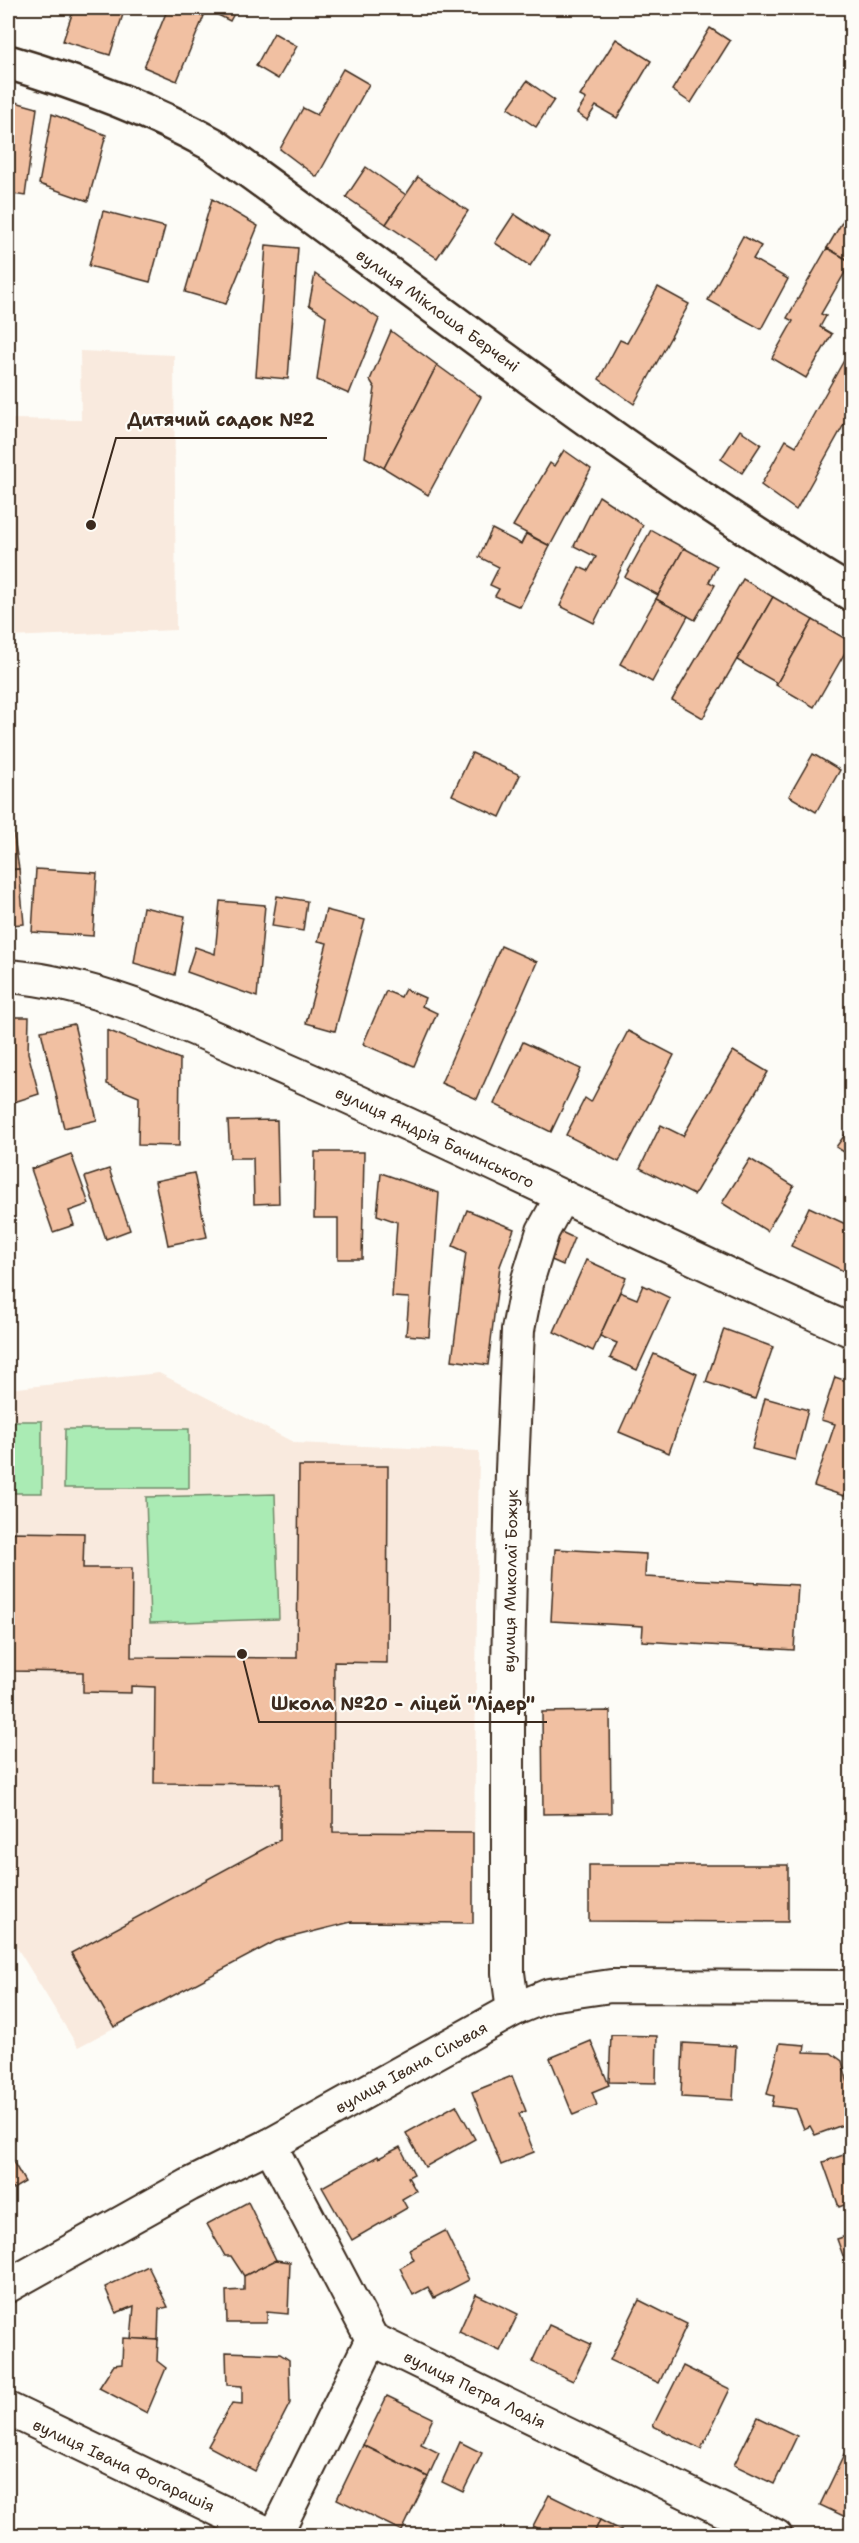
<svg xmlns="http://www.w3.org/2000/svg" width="859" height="2543" font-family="'Shantell Sans',sans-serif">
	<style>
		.built { fill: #f9eade }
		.green { fill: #aaebb4; stroke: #728a69; stroke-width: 1.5 }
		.building { fill: #f1c0a2; stroke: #3b2a1e; stroke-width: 1.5 }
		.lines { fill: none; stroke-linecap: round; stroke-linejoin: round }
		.street-casing { stroke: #3b2a1e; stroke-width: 36 }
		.secondary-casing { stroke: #3b2a1e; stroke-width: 38 }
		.street { stroke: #fdfcf7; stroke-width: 32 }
		.secondary { stroke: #fdfcf7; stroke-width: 33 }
		.labels { text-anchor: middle; stroke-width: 4.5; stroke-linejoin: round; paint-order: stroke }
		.street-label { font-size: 16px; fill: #3b2a1e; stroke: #fdfcf7 }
		.leader { fill: none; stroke: #3b2a1e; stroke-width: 2 }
		.callout-dot { fill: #3b2a1e; stroke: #fdfcf7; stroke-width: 2 }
		.callout-label { font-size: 18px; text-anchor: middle; font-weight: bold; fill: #3b2a1e; stroke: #fdfcf7; stroke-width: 4.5; stroke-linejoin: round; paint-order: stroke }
	</style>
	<rect width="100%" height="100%" fill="#fdfcf7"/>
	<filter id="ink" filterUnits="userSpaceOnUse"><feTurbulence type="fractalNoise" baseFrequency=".0167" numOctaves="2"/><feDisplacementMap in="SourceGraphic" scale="12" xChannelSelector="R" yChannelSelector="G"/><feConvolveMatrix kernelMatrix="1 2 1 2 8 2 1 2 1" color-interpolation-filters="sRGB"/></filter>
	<g filter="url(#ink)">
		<g class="built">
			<path d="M80 351 174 355 176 630 8 637V419L81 420Z"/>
			<path d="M159 1373 295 1443 479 1451 473 1923 351 1922 277 1941 78 2047 8 1933V1389Z"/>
		</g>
		<g class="green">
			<rect x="8" y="1421" width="34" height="72"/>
			<path d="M65 1429H189V1488H64Z"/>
			<path d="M275 1494 279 1619 150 1623 146 1497Z"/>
		</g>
		<g class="building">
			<path d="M74 8H125L110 55 63 41Z"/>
			<path d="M168 8H182L204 16 177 81 144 67Z"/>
			<path d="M207 8H237L230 21 206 9Z"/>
			<path d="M710 28 730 41 691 103 672 90Z"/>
			<path d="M274 33 297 46 278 79 256 66Z"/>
			<path d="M616 39 651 61 617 118 596 106 587 120 577 113 586 99 580 96Z"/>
			<path d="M343 69 369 84 317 177 280 149 303 108 317 115Z"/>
			<path d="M527 81 554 100 536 127 508 108Z"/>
			<path d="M8 100 37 108 25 196 8 193Z"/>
			<path d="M52 114 106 135 88 201 39 184Z"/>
			<path d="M366 167 406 195 386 224 346 197Z"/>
			<path d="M418 177 468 211 437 258 386 224Z"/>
			<path d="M212 199 258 226 226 304 185 292Z"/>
			<path d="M852 205V262L827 248Z"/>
			<path d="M103 211 165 227 150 282 89 266Z"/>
			<path d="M514 214 549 237 530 266 495 243Z"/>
			<path d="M743 236 761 246 753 259 788 279 761 329 708 300Z"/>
			<path d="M266 245 298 248 288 379 256 376Z"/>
			<path d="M827 248 851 262 821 314 826 316 820 327 832 334 806 378 772 358 793 321 787 318Z"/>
			<path d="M315 274 379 319 349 394 317 380 326 316 309 305Z"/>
			<path d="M658 287 689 304 634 404 599 379 620 340 627 343Z"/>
			<path d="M391 331 437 365 384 468 365 457 375 388 370 380Z"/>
			<path d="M852 346V410L796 510 761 485 786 440 796 446Z"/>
			<path d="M437 365 481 397 428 495 384 468Z"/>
			<path d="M740 430 761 444 742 473 721 459Z"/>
			<path d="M564 450 591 469 550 546 513 526 550 463 554 466Z"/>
			<path d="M599 496 643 525 594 623 560 606 579 567 588 571 596 557 574 546Z"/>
			<path d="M492 529 521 544 526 534 550 546 520 607 495 596 499 589 490 585 499 567 479 557Z"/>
			<path d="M651 530 684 548 658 595 625 577Z"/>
			<path d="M684 548 717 566 709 582 715 585 695 620 656 599Z"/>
			<path d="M743 579 773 597 703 718 672 700Z"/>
			<path d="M773 597 813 620 777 683 737 660Z"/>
			<path d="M656 599 688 616 652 682 620 664Z"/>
			<path d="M813 620 851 642 814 707 776 685Z"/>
			<path d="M472 753 520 775 500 817 452 795Z"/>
			<path d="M813 754 840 770 816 812 789 796Z"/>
			<path d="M8 798 19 869 8 870Z"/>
			<path d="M19 869 24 924 8 925V870Z"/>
			<path d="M36 869 97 873 93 936 32 932Z"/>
			<path d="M277 896 307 901 303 931 272 926Z"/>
			<path d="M220 901 265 905 257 997 187 972 195 947 215 954Z"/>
			<path d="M143 907 185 916 175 975 134 963Z"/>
			<path d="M326 910 365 920 335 1031 306 1023 327 943 318 941Z"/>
			<path d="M501 946 537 962 477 1099 441 1083Z"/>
			<path d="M405 989 425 998 422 1006 437 1013 414 1066 363 1044 386 991 401 997Z"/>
			<path d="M8 1017H29L28 1053 39 1094 11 1103 8 1092Z"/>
			<path d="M74 1024 97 1120 64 1128 41 1031Z"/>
			<path d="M107 1030 180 1059 179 1146 138 1145 139 1097 107 1084Z"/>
			<path d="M628 1031 674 1055 619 1162 566 1135 585 1098 591 1102Z"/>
			<path d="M523 1042 581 1069 551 1132 494 1104Z"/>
			<path d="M733 1051 768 1072 694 1195 640 1168 661 1125 683 1136Z"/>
			<path d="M277 1120 279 1203 254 1204 253 1158H230L228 1121Z"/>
			<path d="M852 1125V1157L836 1147Z"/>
			<path d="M315 1152H364L362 1259H338V1218H314Z"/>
			<path d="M71 1154 89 1204 69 1211 74 1225 53 1232 31 1169Z"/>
			<path d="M750 1159 794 1186 767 1231 722 1203Z"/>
			<path d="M109 1169 130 1230 106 1239 85 1177Z"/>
			<path d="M194 1173 207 1237 168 1245 155 1181Z"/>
			<path d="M381 1173 439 1193 429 1337 406 1335 409 1298 392 1297 397 1222 377 1215Z"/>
			<path d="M809 1207 852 1227V1275L791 1246Z"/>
			<path d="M467 1210 514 1229 500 1266 488 1365 452 1360 466 1252 453 1246Z"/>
			<path d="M559 1231 574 1238 563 1265 547 1258Z"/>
			<path d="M586 1260 626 1278 593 1351 554 1332Z"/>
			<path d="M643 1285 670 1298 637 1370 610 1358 617 1343 600 1336 620 1292 637 1299Z"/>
			<path d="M724 1329 773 1347 755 1399 706 1382Z"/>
			<path d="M654 1354 697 1374 669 1453 619 1432Z"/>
			<path d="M835 1377 852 1383V1474L844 1496 814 1486 835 1424 821 1420Z"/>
			<path d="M765 1398 808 1410 795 1460 752 1449Z"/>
			<path d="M299 1466H388L387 1663 334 1662 333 1832 473 1833V1923L351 1922 276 1941 114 2027 71 1953 280 1840V1784L154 1783 155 1687 131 1686V1693L83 1692V1672L8 1671V1532L84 1533 83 1568H132L131 1657 297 1658Z"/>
			<path d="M555 1549 646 1554 645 1577 798 1585 794 1650 642 1641 643 1626 551 1621Z"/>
			<path d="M610 1711 611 1813 543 1814 542 1712Z"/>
			<path d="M589 1865H788V1922L589 1921Z"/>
			<path d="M611 2035 657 2036 656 2083 609 2082Z"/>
			<path d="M591 2041 609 2085 592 2092 597 2105 573 2115 550 2058Z"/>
			<path d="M683 2043 736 2046 733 2100 681 2097Z"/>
			<path d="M780 2043 805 2045 804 2052 831 2053 842 2061 849 2087H852V2113L844 2116 848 2123 815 2135 810 2126 804 2129 796 2109 772 2106 774 2096 767 2094Z"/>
			<path d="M512 2076 526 2111 519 2114 534 2152 501 2165 472 2092Z"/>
			<path d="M456 2105 475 2139 425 2167 406 2133Z"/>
			<path d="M400 2147 414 2174 408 2177 416 2191 402 2199 407 2208 352 2240 322 2187 378 2156 379 2158Z"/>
			<path d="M852 2152V2202L839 2207 823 2162Z"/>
			<path d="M8 2153 25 2182 8 2192Z"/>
			<path d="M248 2202 276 2260 244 2276 231 2256H225L207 2224Z"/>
			<path d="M445 2231 469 2280 434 2298 428 2287 413 2295 400 2268 414 2260 409 2250Z"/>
			<path d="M852 2234V2274L850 2275 837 2239Z"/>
			<path d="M276 2260 290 2262 288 2314 267 2312V2323H227L226 2291 244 2290V2276Z"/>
			<path d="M148 2266 168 2307 159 2309 158 2340 131 2339 134 2306 116 2313 105 2287Z"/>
			<path d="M476 2294 518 2314 500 2351 459 2332Z"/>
			<path d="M639 2300 687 2324 659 2383 610 2360Z"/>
			<path d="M549 2325 591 2344 573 2381 532 2362Z"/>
			<path d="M123 2338 158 2340 157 2361 166 2368 147 2413 99 2388 114 2365 122 2364Z"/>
			<path d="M226 2352 280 2354 289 2360 290 2403 255 2471 208 2446 232 2403 242 2404V2386L227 2385Z"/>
			<path d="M683 2366 730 2389 701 2449 653 2426Z"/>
			<path d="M387 2396 433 2418 421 2444 439 2453 428 2477 363 2445Z"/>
			<path d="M758 2417 797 2436 774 2484 734 2465Z"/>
			<path d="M460 2442 482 2453 463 2492 442 2482Z"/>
			<path d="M363 2445 428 2477 402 2531 337 2499Z"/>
			<path d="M844 2455 852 2459V2520L820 2505Z"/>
			<path d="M549 2495 600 2520 593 2536H552L533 2526Z"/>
			<path d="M600 2520 631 2536H593Z"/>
			<path d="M533 2526 552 2536H529Z"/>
		</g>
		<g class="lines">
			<defs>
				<g id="street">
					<path d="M8 976C110 984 206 1035 299 1075 485 1157 666 1248 852 1331"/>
					<path d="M513 2010 508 1973V1671L512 1470 518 1330 528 1279 543 1231 562 1196"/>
					<path d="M270 2145 372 2339 776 2536"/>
					<path d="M8 2286 189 2185 270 2145 513 2010 549 1995 611 1986 852 1987"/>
					<path d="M8 2409 273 2536"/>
					<path d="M275 2536 372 2339"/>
				</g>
				<path id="secondary" d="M8 62C79 83 147 108 212 144 424 296 627 460 852 594"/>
			</defs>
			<use href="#street" class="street-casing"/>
			<use href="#secondary" class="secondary-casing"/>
			<use href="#street" class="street"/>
			<use href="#secondary" class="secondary"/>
		</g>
	</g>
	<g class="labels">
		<g class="street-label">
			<text transform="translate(438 310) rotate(36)" y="6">вулиця Міклоша Берчені</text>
			<text transform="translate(435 1137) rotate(25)" y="6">вулиця Андрія Бачинського</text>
			<text transform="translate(510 1581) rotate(-89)" y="6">вулиця Миколаї Божук</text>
			<text transform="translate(411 2067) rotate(-29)" y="6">вулиця Івана Сільвая</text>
			<text transform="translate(475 2389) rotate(26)" y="6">вулиця Петра Лодія</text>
			<text transform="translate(124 2465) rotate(25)" y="6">вулиця Івана Фогарашія</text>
		</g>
	</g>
	<path class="leader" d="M91 525L116 438H327M242 1654L259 1722H547"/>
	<g class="callout-dot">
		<circle cx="91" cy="525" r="6"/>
		<circle cx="242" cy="1654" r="6"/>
	</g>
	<g class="callout-label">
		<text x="221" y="426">Дитячий садок №2</text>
		<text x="403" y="1710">Школа №20 - ліцей "Лідер"</text>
	</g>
	<rect width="859" height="2543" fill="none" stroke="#fdfcf7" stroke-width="30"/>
	<rect x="15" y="15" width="829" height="2513" fill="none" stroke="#3b2a1e" stroke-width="2" filter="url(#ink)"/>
</svg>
